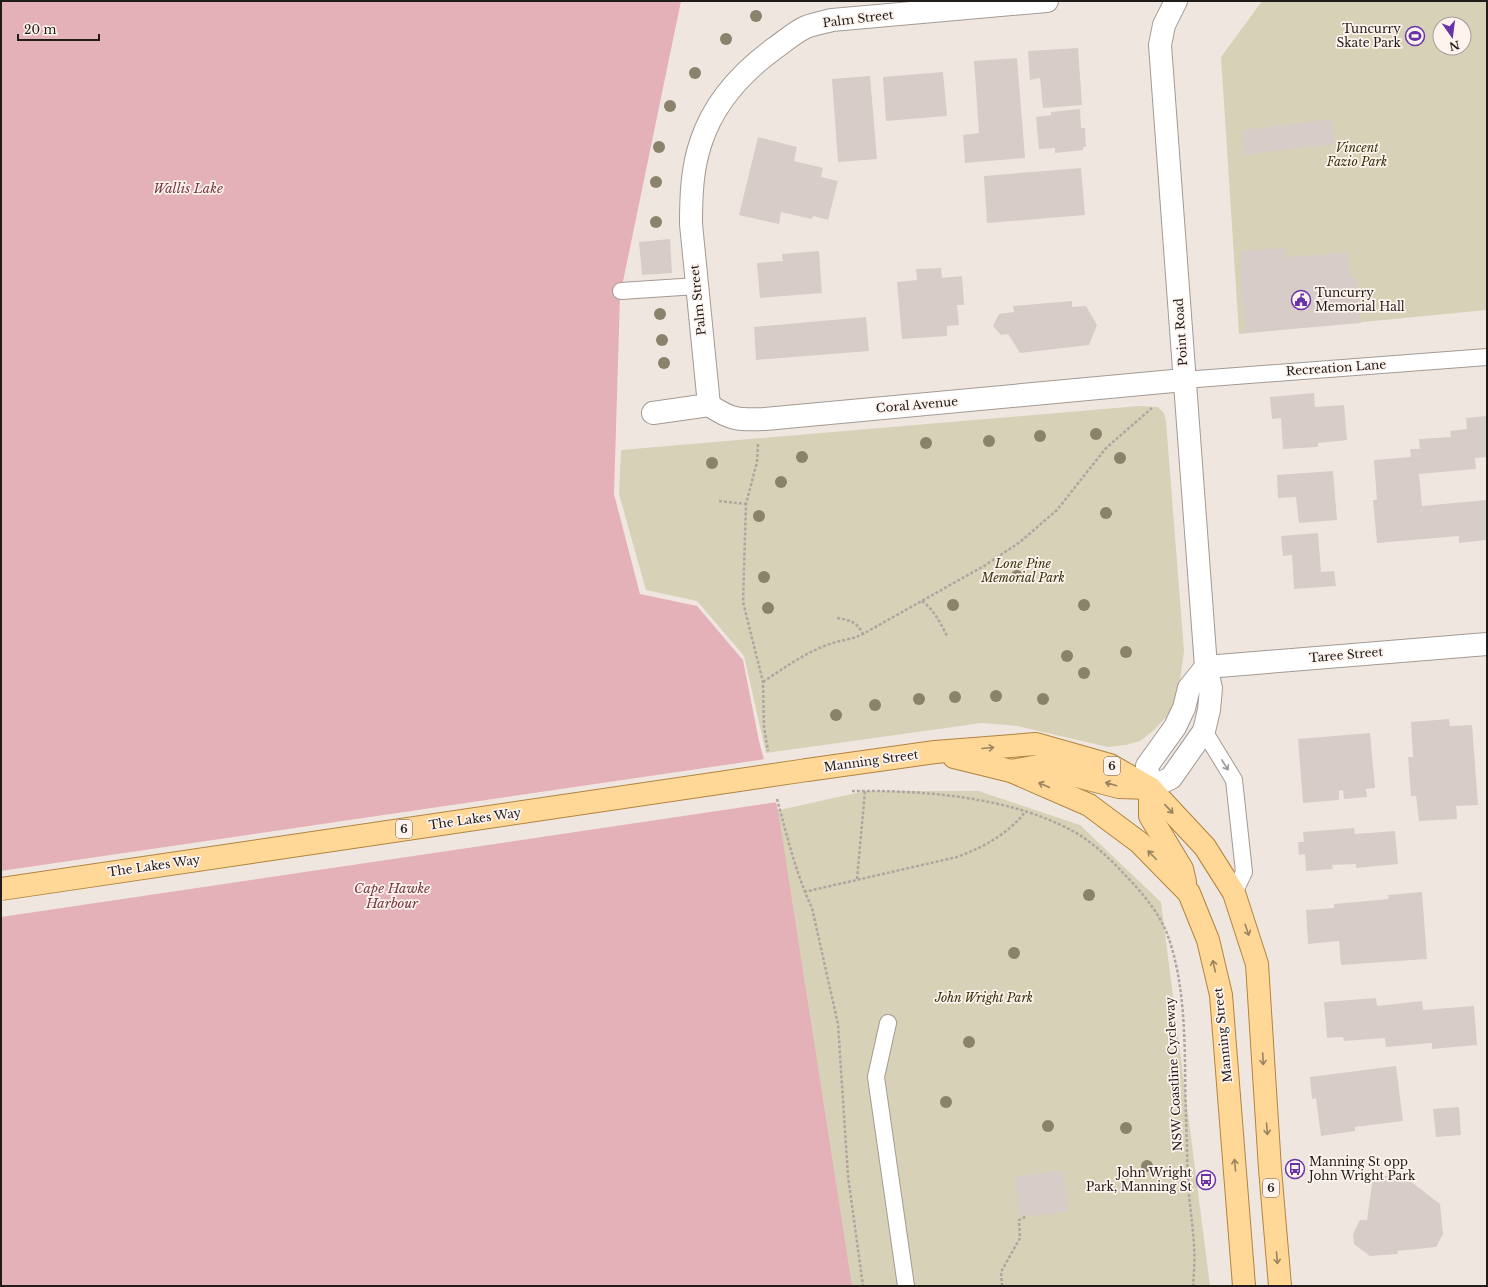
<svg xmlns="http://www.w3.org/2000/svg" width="1488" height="1287" font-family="'Libre Baskerville',serif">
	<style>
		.green { fill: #d7d2b7; fill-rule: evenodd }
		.water { fill: #e4b1b9 }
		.pier { fill: #f0e6e0 }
		.building { fill: #d8ccc9 }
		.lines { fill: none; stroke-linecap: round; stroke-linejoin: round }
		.lane-casing { stroke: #a39a94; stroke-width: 18 }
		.street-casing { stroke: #a39a94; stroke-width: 24 }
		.secondary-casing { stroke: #a39a94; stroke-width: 24 }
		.primary-casing { stroke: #b1843e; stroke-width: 24 }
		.path { stroke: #ada6a1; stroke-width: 2.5; stroke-dasharray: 3 2; stroke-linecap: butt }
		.lane { stroke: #fff; stroke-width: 16 }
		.street { stroke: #fff; stroke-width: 22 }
		.secondary { stroke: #fff; stroke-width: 22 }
		.primary { stroke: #ffd797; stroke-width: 22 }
		.primary-bridge-casing { stroke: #b1843e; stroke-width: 24; stroke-linecap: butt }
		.primary-bridge { stroke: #ffd797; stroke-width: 22 }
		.tree { fill: #8b826b }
		.oneway { stroke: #9a835f }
		.oneway2 { stroke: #9a9998 }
		.labels { text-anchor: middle; stroke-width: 3.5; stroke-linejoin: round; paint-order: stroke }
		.shield { fill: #fef3ed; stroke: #625c59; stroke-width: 1 }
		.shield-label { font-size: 11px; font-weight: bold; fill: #1f1c1a }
		.street-label { font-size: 12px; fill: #1f1c1a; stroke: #fef3ed }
		.poi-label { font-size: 12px; fill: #1f1c1a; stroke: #fef3ed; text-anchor: end }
		.park-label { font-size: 12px; font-style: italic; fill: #38310c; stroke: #fef3ed }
		.water-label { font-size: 13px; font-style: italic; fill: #773845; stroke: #fef3ed }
	</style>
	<rect width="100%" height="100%" fill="#f0e6e0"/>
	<g class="green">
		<path d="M1262 1H1487V310L1239 334 1221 57ZM1440 24H1464V48H1440Z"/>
		<path d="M1139 406 1158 407 1164 413 1166 421 1184 651 1178 696 1167 716 1153 731 1140 741 1126 745 1108 747 1017 726 982 723 766 753 744 656 697 601 646 590 619 494 621 450Z"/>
		<path d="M865 791H979L1080 825 1161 902 1210 1286H839L766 813Z"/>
	</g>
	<path class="water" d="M1 1H681L620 296 614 494 640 594 697 606 743 660 759 741 778 810 852 1286H1Z"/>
	<path class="pier" d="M766 759 778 802 1 917V871Z"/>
	<g class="building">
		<path d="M1078 48 1082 105 1043 108 1040 78 1030 80 1028 51Z"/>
		<path d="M1017 58 1025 158 965 163 963 135 979 133 974 61Z"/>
		<path d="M943 72 947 116 886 121 883 77Z"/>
		<path d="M870 76 877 159 838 162 832 79Z"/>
		<path d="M1080 109 1081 128H1085L1086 147H1083V150L1055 153V148L1039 149 1036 117 1051 115V112Z"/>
		<path d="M1332 119 1335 144 1244 155 1241 130Z"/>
		<path d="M758 137 797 147 794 161 823 168 821 177 838 181 828 220 813 216 812 219 781 212 779 224 739 215Z"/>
		<path d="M1081 168 1085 215 987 223 984 176Z"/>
		<path d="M670 239 672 273 642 275 639 242Z"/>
		<path d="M1286 248V257L1349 252 1350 278H1357L1361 323 1245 333 1239 251Z"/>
		<path d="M819 251 822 293 760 298 757 263 783 261 782 254Z"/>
		<path d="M941 268 942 278 962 276 964 305H957L959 325 947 326V336L902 339 897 282 917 280 916 269Z"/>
		<path d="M1072 301V307L1086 306 1097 325 1089 345 1020 353 1008 334 1001 335 993 326 999 314 1014 312 1013 306Z"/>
		<path d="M866 317 869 351 756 360 754 327Z"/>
		<path d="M1314 393 1315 407 1344 405 1347 440 1318 443V447L1283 449 1281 418 1272 419 1270 397Z"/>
		<path d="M1487 416V457L1475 458 1476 469 1419 474 1422 506 1487 500V540L1459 543V536L1377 543 1373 500H1377L1374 460 1411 457 1410 449H1420L1419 439 1451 437 1450 431 1467 429 1466 418Z"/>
		<path d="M1333 471 1337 520 1299 523 1296 497 1278 498 1277 475Z"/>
		<path d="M1318 533 1321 572 1334 571 1336 586 1294 589 1292 555 1283 556 1281 536Z"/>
		<path d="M1449 719 1450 726 1472 725 1478 805 1456 806 1457 819 1419 821 1416 796H1411L1408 757H1413L1411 722Z"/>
		<path d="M1370 733 1375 788 1366 789 1367 797 1344 799 1343 790 1339 791V800L1303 803 1298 739Z"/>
		<path d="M1354 828 1355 834 1395 831 1398 864 1356 868V864L1332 865 1333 869 1306 871 1305 854 1299 855 1298 842H1304L1303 832Z"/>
		<path d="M1422 892 1427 959 1341 965 1339 941 1308 944 1306 910 1334 908V904L1389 899 1388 895Z"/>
		<path d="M1376 998 1377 1006 1422 1001 1423 1010 1474 1006 1477 1045 1432 1049V1043L1386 1047 1385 1038 1344 1041 1343 1037 1327 1038 1324 1002Z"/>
		<path d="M1396 1066 1403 1121 1355 1127V1131L1321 1136 1316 1098 1312 1099 1310 1077Z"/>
		<path d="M1459 1107 1461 1135 1436 1137 1433 1109Z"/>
		<path d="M1063 1170 1068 1212 1020 1217 1015 1176Z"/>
		<path d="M1402 1175 1440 1204 1443 1234 1436 1247 1397 1251 1398 1254 1370 1256 1354 1244 1353 1234 1360 1220H1367L1373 1177Z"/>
	</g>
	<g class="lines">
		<defs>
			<g id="lane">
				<path d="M621 291 697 286"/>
				<path d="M1184 380 1487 357"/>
				<path d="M1204 731 1234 780 1244 872 1234 893"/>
				<path d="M888 1023 876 1077 906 1286"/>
			</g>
			<g id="street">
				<path d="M1176 1 1164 25 1160 45 1206 667"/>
				<path d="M709 405 691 224C691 196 692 168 701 142 714 102 742 72 775 48 785 41 795 32 806 27 814 24 824 22 832 20L1047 1"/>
				<path d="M653 413 709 405C731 420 738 420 765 419L1184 380"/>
			</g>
			<g id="secondary">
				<path d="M1206 667 1211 688 1209 710 1204 731 1171 778 1150 788 1147 766 1175 727 1184 708 1189 688Z"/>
				<path d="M1206 667 1487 644"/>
			</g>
			<g id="primary">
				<path d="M954 757 1011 771 1089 805 1140 843 1189 893 1208 940 1221 995 1244 1286"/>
				<path d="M807 770 935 752 1036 744 1110 765 1150 788 1205 847 1234 893 1257 964 1270 1169 1280 1286"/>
				<path d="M1011 771 1038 766 1119 787 1150 788V816L1182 869 1185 882"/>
			</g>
		</defs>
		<use href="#lane" class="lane-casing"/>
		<use href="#street" class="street-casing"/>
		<use href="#secondary" class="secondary-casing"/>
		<use href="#primary" class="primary-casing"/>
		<g class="path">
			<path d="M758 444 757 462 746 504 743 602 763 682 764 727 768 751"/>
			<path d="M719 501 746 504"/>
			<path d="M922 601C934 610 940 622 947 636"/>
			<path d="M837 618C850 620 857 622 863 634"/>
			<path d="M763 682C784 668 803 654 827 645 839 640 852 640 863 634L984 566 1020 542 1057 510 1106 448 1152 408"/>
			<path d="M852 791C923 790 1015 797 1078 834 1096 845 1112 861 1127 877 1144 895 1161 915 1169 939 1188 996 1184 1060 1186 1119 1187 1140 1187 1161 1188 1181 1189 1203 1193 1224 1194 1246 1195 1259 1194 1273 1193 1286"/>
			<path d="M777 799C787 836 796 874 812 908L838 1024 848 1176 863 1286"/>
			<path d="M857 879 865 791"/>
			<path d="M804 892 957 857C984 847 1008 834 1025 812"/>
			<path d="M1002 1286 1001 1272 1020 1238 1019 1220 1027 1216"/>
		</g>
		<use href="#lane" class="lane"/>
		<use href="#street" class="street"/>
		<use href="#secondary" class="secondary"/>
		<use href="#primary" class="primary"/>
		<defs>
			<path id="primary-bridge" d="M1 889 807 770"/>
		</defs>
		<use href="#primary-bridge" class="primary-bridge-casing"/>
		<use href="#primary-bridge" class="primary-bridge"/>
	</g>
	<g class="tree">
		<circle cx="756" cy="16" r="6"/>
		<circle cx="726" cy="39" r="6"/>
		<circle cx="695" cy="73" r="6"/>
		<circle cx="670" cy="106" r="6"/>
		<circle cx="659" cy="147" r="6"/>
		<circle cx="656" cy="182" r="6"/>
		<circle cx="656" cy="222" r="6"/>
		<circle cx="660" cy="314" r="6"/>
		<circle cx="662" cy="340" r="6"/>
		<circle cx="664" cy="363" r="6"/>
		<circle cx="1096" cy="434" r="6"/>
		<circle cx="1040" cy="436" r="6"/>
		<circle cx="989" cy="441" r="6"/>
		<circle cx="926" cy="443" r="6"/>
		<circle cx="802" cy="457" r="6"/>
		<circle cx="1120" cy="458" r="6"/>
		<circle cx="712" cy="463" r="6"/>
		<circle cx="781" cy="482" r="6"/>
		<circle cx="1106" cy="513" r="6"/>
		<circle cx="759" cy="516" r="6"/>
		<circle cx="1017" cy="576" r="6"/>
		<circle cx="764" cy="577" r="6"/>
		<circle cx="953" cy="605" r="6"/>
		<circle cx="1084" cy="605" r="6"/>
		<circle cx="768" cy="608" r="6"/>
		<circle cx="1126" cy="652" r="6"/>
		<circle cx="1067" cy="656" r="6"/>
		<circle cx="1084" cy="673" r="6"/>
		<circle cx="996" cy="696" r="6"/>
		<circle cx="955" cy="697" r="6"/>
		<circle cx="919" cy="699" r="6"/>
		<circle cx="1043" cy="699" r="6"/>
		<circle cx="875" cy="705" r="6"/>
		<circle cx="836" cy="715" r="6"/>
		<circle cx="1089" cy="895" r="6"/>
		<circle cx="1014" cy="953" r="6"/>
		<circle cx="969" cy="1042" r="6"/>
		<circle cx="946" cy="1102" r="6"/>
		<circle cx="1048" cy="1126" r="6"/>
		<circle cx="1126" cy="1128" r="6"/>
		<circle cx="1147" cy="1166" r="6"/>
	</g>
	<defs><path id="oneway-shaft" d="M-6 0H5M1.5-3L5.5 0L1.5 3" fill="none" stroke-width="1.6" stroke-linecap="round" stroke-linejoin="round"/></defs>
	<g class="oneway">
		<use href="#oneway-shaft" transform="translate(988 748) rotate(-5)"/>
		<use href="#oneway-shaft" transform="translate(1111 784) rotate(-164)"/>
		<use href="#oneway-shaft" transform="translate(1044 785) rotate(-156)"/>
		<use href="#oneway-shaft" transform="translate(1169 809) rotate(47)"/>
		<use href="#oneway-shaft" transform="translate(1152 855) rotate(-134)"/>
		<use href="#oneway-shaft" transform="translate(1247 930) rotate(71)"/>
		<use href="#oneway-shaft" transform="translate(1214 966) rotate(-103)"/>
		<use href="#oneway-shaft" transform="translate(1263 1059) rotate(87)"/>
		<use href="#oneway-shaft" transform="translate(1267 1129) rotate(86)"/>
		<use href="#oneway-shaft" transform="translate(1235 1165) rotate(-95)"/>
		<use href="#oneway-shaft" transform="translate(1277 1258) rotate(85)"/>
	</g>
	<use class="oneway2" href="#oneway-shaft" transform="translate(1225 765) rotate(58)"/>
	<defs>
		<symbol id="stadium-ring" viewBox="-11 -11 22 22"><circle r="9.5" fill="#fef3ed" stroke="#6832a9" stroke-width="1.5"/><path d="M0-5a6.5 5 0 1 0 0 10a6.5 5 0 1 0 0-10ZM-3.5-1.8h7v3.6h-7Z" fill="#6832a9"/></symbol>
		<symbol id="civic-ring" viewBox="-11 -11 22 22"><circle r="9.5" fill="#fef3ed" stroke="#6832a9" stroke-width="1.5"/><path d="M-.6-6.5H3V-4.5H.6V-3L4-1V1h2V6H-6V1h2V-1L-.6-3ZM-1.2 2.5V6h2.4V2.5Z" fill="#6832a9"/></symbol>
		<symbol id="bus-ring" viewBox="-11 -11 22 22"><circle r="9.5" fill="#fef3ed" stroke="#6832a9" stroke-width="1.5"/><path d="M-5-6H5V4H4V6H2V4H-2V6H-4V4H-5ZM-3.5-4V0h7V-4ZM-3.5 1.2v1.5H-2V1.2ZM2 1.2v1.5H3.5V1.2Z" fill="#6832a9"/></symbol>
	</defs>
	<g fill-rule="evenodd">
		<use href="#stadium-ring" x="1404" y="25" width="22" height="22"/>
		<use href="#civic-ring" x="1290" y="289" width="22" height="22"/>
		<use href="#bus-ring" x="1284" y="1158" width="22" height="22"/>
		<use href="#bus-ring" x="1195" y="1169" width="22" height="22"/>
	</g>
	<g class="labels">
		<g class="shield">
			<rect x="1104" y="757" width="16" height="18" rx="3"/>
			<rect x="396" y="820" width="16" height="18" rx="3"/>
			<rect x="1263" y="1179" width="16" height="18" rx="3"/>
		</g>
		<g class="shield-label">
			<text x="1112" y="770">6</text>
			<text x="404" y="833">6</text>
			<text x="1271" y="1192">6</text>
		</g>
		<g class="street-label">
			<text transform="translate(858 19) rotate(-7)" y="4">Palm Street</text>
			<text transform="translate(698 300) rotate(-96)" y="4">Palm Street</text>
			<text transform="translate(1181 332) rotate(-94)" y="4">Point Road</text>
			<text transform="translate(1336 368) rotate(-4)" y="4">Recreation Lane</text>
			<text transform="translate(917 405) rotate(-5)" y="4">Coral Avenue</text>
			<text transform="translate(1346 655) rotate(-5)" y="4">Taree Street</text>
			<text transform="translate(871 761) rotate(-8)" y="4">Manning Street</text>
			<text transform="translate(475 819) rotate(-8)" y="4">The Lakes Way</text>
			<text transform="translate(154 866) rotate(-8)" y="4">The Lakes Way</text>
			<text transform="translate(1223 1035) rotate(-96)" y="4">Manning Street</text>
			<text transform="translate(1174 1074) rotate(-93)" y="4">NSW Coastline Cycleway</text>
		</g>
		<g class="poi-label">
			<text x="1401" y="33">Tuncurry<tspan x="1401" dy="14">Skate Park</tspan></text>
			<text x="1315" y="297" text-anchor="start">Tuncurry<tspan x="1315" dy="14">Memorial Hall</tspan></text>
			<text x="1309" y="1166" text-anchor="start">Manning St opp<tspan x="1309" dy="14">John Wright Park</tspan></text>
			<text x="1192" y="1177">John Wright<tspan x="1192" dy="14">Park, Manning St</tspan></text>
		</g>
		<g class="park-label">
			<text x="1357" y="152">Vincent<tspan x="1357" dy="14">Fazio Park</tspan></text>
			<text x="1023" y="568">Lone Pine<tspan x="1023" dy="14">Memorial Park</tspan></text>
			<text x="984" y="1002">John Wright Park</text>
		</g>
		<g class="water-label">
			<text x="188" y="193">Wallis Lake</text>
			<text x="392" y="893">Cape Hawke<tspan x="392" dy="15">Harbour</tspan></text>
		</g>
	</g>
	<rect width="1488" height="1287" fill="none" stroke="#1f1c1a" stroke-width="4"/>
	<g transform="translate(1452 36) rotate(166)"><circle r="19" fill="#fef3ed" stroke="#a59d99"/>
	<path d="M0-3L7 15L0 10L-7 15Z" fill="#6832a9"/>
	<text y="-6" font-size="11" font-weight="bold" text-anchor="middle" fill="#1f1c1a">N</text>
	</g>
	<path d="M18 34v6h81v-6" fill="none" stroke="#1f1c1a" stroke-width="2"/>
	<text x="24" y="34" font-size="12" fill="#1f1c1a" stroke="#fef3ed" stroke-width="3" paint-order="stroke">20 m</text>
</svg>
